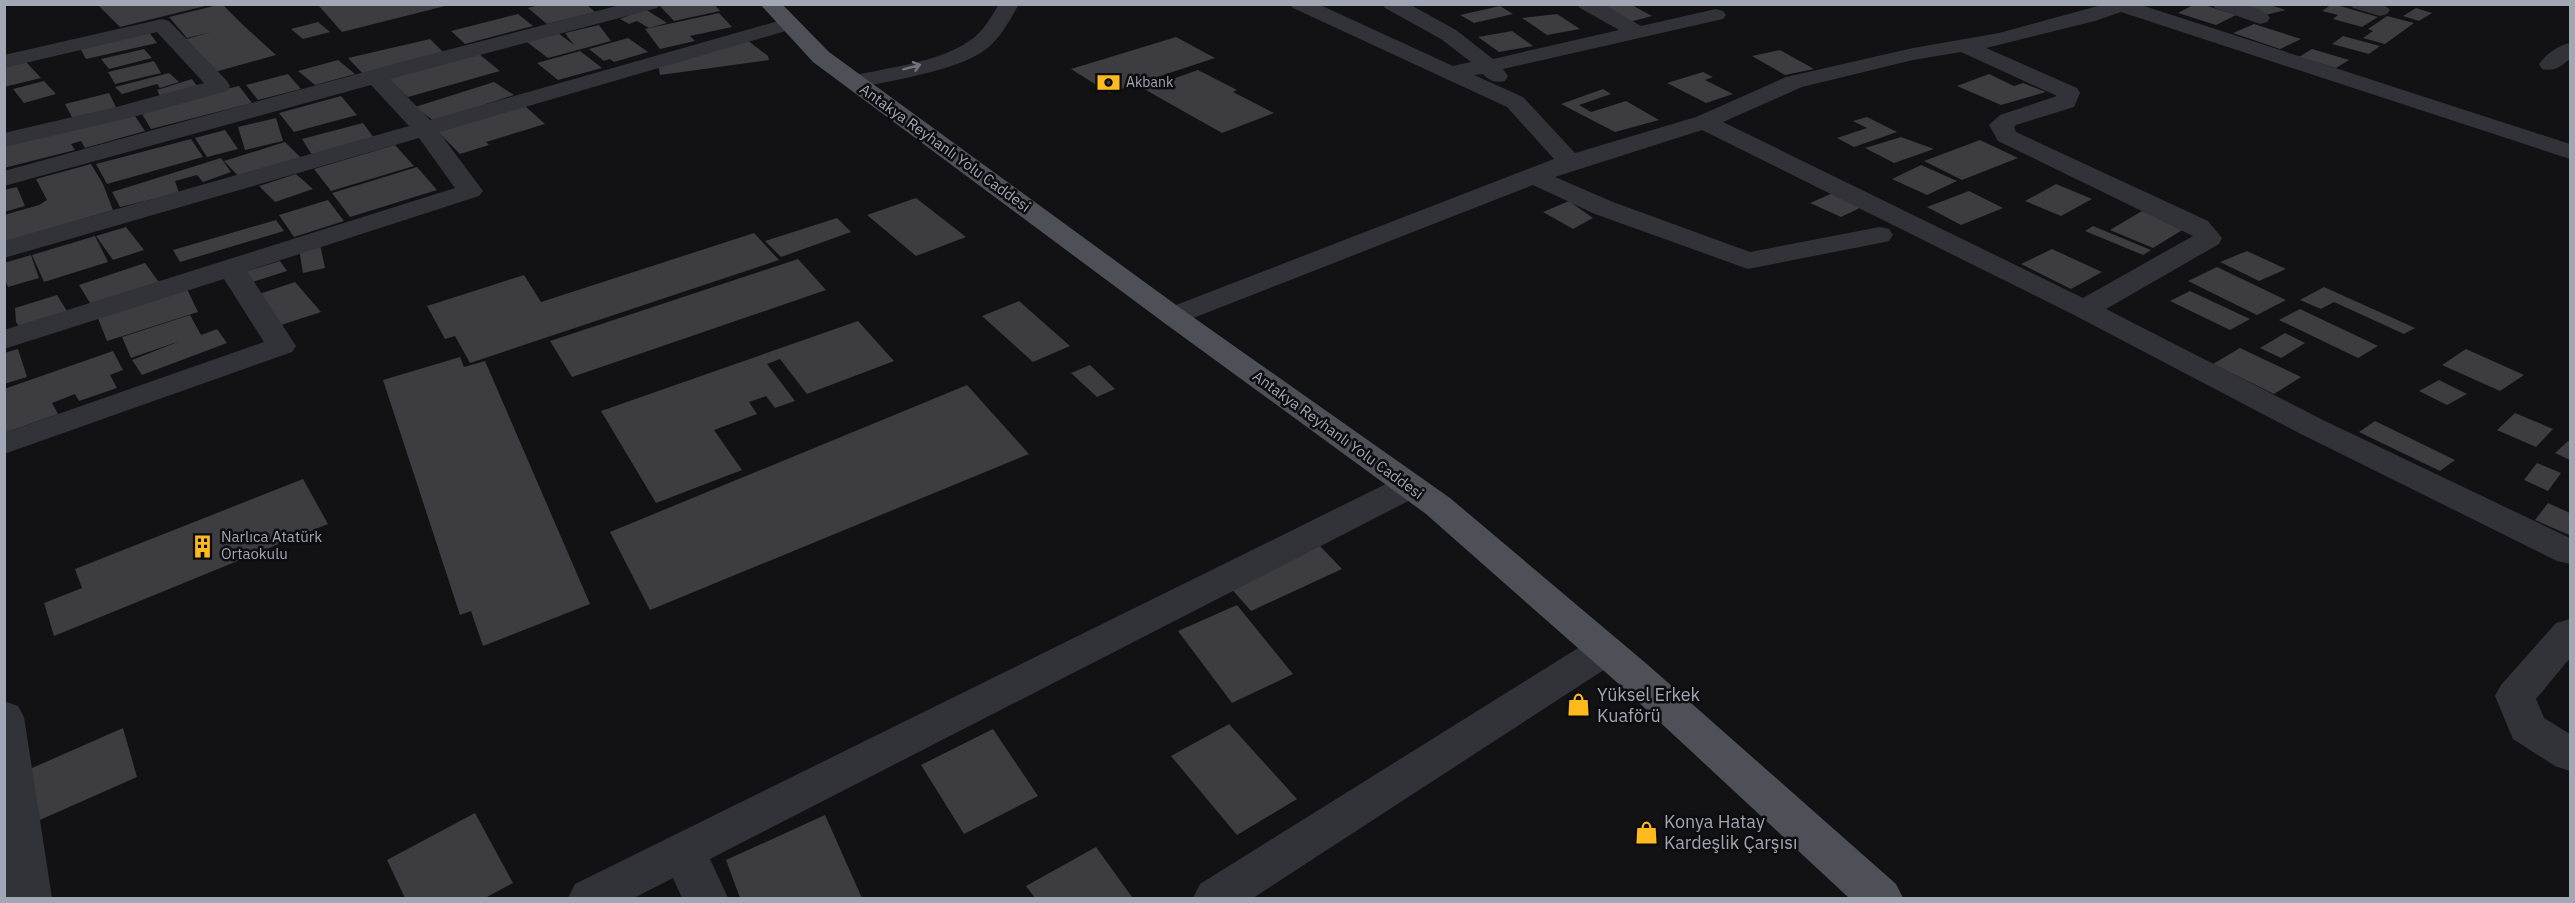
<svg xmlns="http://www.w3.org/2000/svg" width="2575" height="903" font-family="'IBM Plex Sans',sans-serif">
	<style>
		.building { fill: #3c3c41 }
		.lines { fill: none; stroke-linecap: round; stroke-linejoin: round }
		.minor { fill: #323339; fill-rule: evenodd }
		.primary { fill: #4e5058; fill-rule: evenodd }
		.oneway { stroke: #70737d }
		.labels { text-anchor: middle; stroke-width: 5; stroke-linejoin: round; paint-order: stroke }
		.far-poi-label { font-size: 14px; fill: #a2a7b5; stroke: #0d0d0f; text-anchor: start }
		.street-label { font-size: 15px; fill: #a2a7b5; stroke: #0d0d0f }
		.poi-label { font-size: 15px; fill: #a2a7b5; stroke: #0d0d0f; text-anchor: start }
		.near-poi-label { font-size: 18px; fill: #a2a7b5; stroke: #0d0d0f; text-anchor: start }
	</style>
	<rect width="100%" height="100%" fill="#121214"/>
	<g class="building">
		<path d="M97 4H209V5L120 27Z"/>
		<path d="M222 4 243 25 276 55 215 72 183 40 211 32 187 38 169 17Z"/>
		<path d="M326 4H449V5L342 32 319 6Z"/>
		<path d="M543 4H586L595 12 547 24 528 8Z"/>
		<path d="M658 4H714L720 11 674 21Z"/>
		<path d="M1592 4H1630L1652 16 1626 23Z"/>
		<path d="M2195 4H2201L2236 15 2216 25 2178 13Z"/>
		<path d="M2332 4H2333L2378 17 2362 27 2333 19 2338 15 2322 11Z"/>
		<path d="M2226 5 2273 6 2286 10 2261 16Z"/>
		<path d="M1500 6 1513 14 1474 23 1460 15Z"/>
		<path d="M2416 8 2432 13 2419 21 2403 16Z"/>
		<path d="M645 9 667 23 649 28 637 21 629 24 620 19Z"/>
		<path d="M719 13 732 27 690 36 695 41 660 49 645 29Z"/>
		<path d="M518 14 533 26 465 44 451 31Z"/>
		<path d="M1557 14 1580 29 1547 35 1522 18Z"/>
		<path d="M2387 16 2414 23 2385 44 2363 38 2373 31 2368 29Z"/>
		<path d="M318 22 330 32 303 39 291 29Z"/>
		<path d="M2254 24 2301 39 2280 49 2233 33Z"/>
		<path d="M599 25 611 41 548 58 527 42 558 33 574 45 565 33Z"/>
		<path d="M1512 31 1533 46 1499 52 1478 37Z"/>
		<path d="M149 32 157 43 86 59 80 48Z"/>
		<path d="M2343 36 2380 46 2369 54 2332 44Z"/>
		<path d="M1176 37 1215 58 1109 93 1071 69Z"/>
		<path d="M628 38 648 52 614 62 610 59 604 61 589 49Z"/>
		<path d="M430 39 447 56 365 76 348 58Z"/>
		<path d="M746 39 768 56 769 60 660 75 658 64Z"/>
		<path d="M144 49 152 58 109 69 101 59Z"/>
		<path d="M2312 49 2349 60 2336 68 2299 57Z"/>
		<path d="M1780 50 1814 69 1785 75 1752 56Z"/>
		<path d="M580 51 602 68 558 80 537 63Z"/>
		<path d="M479 54 500 71 408 97 389 79Z"/>
		<path d="M338 60 355 74 315 85 298 71Z"/>
		<path d="M154 61 161 73 115 84 108 72Z"/>
		<path d="M26 62 41 78 4 87V67Z"/>
		<path d="M1198 70 1237 90 1233 92 1274 113 1222 133 1144 89Z"/>
		<path d="M1703 72 1713 77 1705 80 1733 94 1706 103 1667 83Z"/>
		<path d="M169 73 179 82 160 88 157 84 122 94 115 87Z"/>
		<path d="M288 74 301 89 258 100 246 85Z"/>
		<path d="M1989 74 2014 86 2023 83 2046 92 2001 105 1957 86Z"/>
		<path d="M192 79 199 89 162 100 157 90Z"/>
		<path d="M44 81 56 94 24 103 13 89Z"/>
		<path d="M494 82 514 95 434 121 415 107Z"/>
		<path d="M239 86 252 103 151 129 139 109Z"/>
		<path d="M1603 89 1611 94 1579 105 1591 112 1626 101 1659 120 1615 132 1561 104Z"/>
		<path d="M109 93 117 109 73 119 65 104Z"/>
		<path d="M341 96 357 115 294 132 279 113Z"/>
		<path d="M525 106 545 124 486 142 489 145 460 154 438 132Z"/>
		<path d="M133 113 145 131 85 148 81 141 71 144 75 150 4 168V145Z"/>
		<path d="M1867 117 1897 132 1854 147 1837 138 1867 128 1853 121Z"/>
		<path d="M276 118 283 141 245 150 238 127Z"/>
		<path d="M363 123 374 138 312 155 302 139Z"/>
		<path d="M225 130 238 149 207 157 195 138Z"/>
		<path d="M1901 137 1934 149 1894 163 1865 148Z"/>
		<path d="M191 139 203 157 107 184 96 164Z"/>
		<path d="M1980 140 2018 158 1962 180 1924 161Z"/>
		<path d="M285 142 303 160 241 179 224 161Z"/>
		<path d="M395 145 414 166 331 191 314 169Z"/>
		<path d="M221 158 231 172 203 182 197 175 175 181 179 193 120 207 112 192Z"/>
		<path d="M91 164 103 184 113 210 4 242V215L39 205 47 200 36 179Z"/>
		<path d="M1921 165 1957 181 1927 195 1892 179Z"/>
		<path d="M417 167 437 190 350 217 332 193Z"/>
		<path d="M296 174 313 189 275 202 259 186Z"/>
		<path d="M2056 184 2092 199 2061 216 2025 201Z"/>
		<path d="M17 187 25 206 4 212V190Z"/>
		<path d="M1969 191 2003 208 1961 225 1927 207Z"/>
		<path d="M1833 193 1862 207 1841 217 1810 203Z"/>
		<path d="M916 198 966 237 916 256 867 215Z"/>
		<path d="M328 200 344 221 294 237 279 215Z"/>
		<path d="M1569 201 1593 218 1573 229 1543 212Z"/>
		<path d="M2142 211 2184 229 2153 248 2110 230Z"/>
		<path d="M837 218 851 232 781 257 765 241Z"/>
		<path d="M276 220 284 231 180 262 173 250Z"/>
		<path d="M2093 226 2151 250 2143 255 2085 231Z"/>
		<path d="M126 227 144 250 113 260 96 236Z"/>
		<path d="M754 233 779 260 470 363 455 336 445 339 427 306 524 275 541 302Z"/>
		<path d="M95 236 108 262 44 282 32 255Z"/>
		<path d="M320 244 325 268 303 273 299 249Z"/>
		<path d="M2052 249 2102 272 2071 289 2021 264Z"/>
		<path d="M2247 251 2286 269 2259 281 2220 262Z"/>
		<path d="M31 255 39 278 8 287 4 277V263Z"/>
		<path d="M798 259 826 290 572 377 550 341Z"/>
		<path d="M280 261 287 271 249 283 244 272Z"/>
		<path d="M145 263 161 285 93 308 79 285Z"/>
		<path d="M2217 267 2286 300 2257 315 2188 281Z"/>
		<path d="M295 282 321 312 278 326 259 294Z"/>
		<path d="M186 287 198 312 107 341 97 316Z"/>
		<path d="M2324 287 2415 328 2404 334 2334 302 2321 309 2300 300Z"/>
		<path d="M2190 291 2250 319 2230 330 2170 301Z"/>
		<path d="M57 295 70 316 22 331 16 322 15 308Z"/>
		<path d="M1019 301 1070 346 1033 362 982 316Z"/>
		<path d="M2300 309 2378 346 2358 358 2279 320Z"/>
		<path d="M190 315 201 335 217 329 227 343 142 375 132 360 180 341 131 358 122 337Z"/>
		<path d="M858 321 894 361 807 394 780 359 767 364 795 401 775 408 766 396 749 402 757 414 714 430 742 470 656 503 601 411Z"/>
		<path d="M2285 333 2305 343 2281 358 2260 348Z"/>
		<path d="M2240 348 2301 377 2274 394 2213 364Z"/>
		<path d="M18 349 27 377 4 384V353Z"/>
		<path d="M2466 349 2524 375 2500 391 2442 365Z"/>
		<path d="M113 351 123 370 110 375 117 388 79 401 75 394 52 403 58 414 4 433V389Z"/>
		<path d="M460 357 464 367 485 361 590 604 483 646 471 611 460 615 383 380Z"/>
		<path d="M1090 365 1115 389 1097 397 1071 373Z"/>
		<path d="M2439 380 2467 394 2447 405 2419 391Z"/>
		<path d="M967 385 1029 454 650 610 610 532Z"/>
		<path d="M2515 413 2553 429 2536 447 2497 430Z"/>
		<path d="M2375 421 2455 460 2440 471 2359 432Z"/>
		<path d="M2568 441 2570 442V460L2555 453Z"/>
		<path d="M2537 463 2561 473 2548 491 2524 480Z"/>
		<path d="M303 479 328 524 54 636 44 603 82 588 75 569Z"/>
		<path d="M2548 503 2570 513 2569 535 2535 520Z"/>
		<path d="M1320 546 1342 569 1251 611 1229 586Z"/>
		<path d="M1237 605 1293 674 1232 703 1178 631Z"/>
		<path d="M1229 724 1297 799 1237 835 1171 756Z"/>
		<path d="M123 728 137 777 33 823 23 772Z"/>
		<path d="M993 729 1038 796 964 834 921 765Z"/>
		<path d="M475 813 513 883 485 898H405L387 860Z"/>
		<path d="M825 815 862 898H740L726 860Z"/>
		<path d="M1096 847 1132 897 1035 898 1026 886Z"/>
	</g>
	<g class="lines">
		<g class="minor">
			<path d="M624 4H660L657 8 390 79 430 120 782 20 789 18 796 20 799 24 796 28 439 132 483 191 479 196 247 271 296 346 292 352 4 454V433L264 342 224 279 4 349V330L455 188 419 138 4 258V241L409 126 371 85 4 186V171L401 62Z"/>
			<path d="M999 4H1019C1010 20 1000 39 985 50 957 71 891 80 855 89L847 87 844 82 847 77C884 68 938 63 969 41 982 33 991 18 999 4Z"/>
			<path d="M1290 4H1318L1453 66 1471 62 1441 39 1385 8 1382 4H1409L1456 30 1493 59 1619 30 1580 8 1577 4H1603L1641 26 1716 9 1723 11 1726 15 1723 19 1503 69 1508 76 1505 81C1494 83 1490 81 1483 74L1474 75 1523 97 1575 153 1696 117 1786 77 1913 48 1999 33 2105 4H2138L2570 144V159L2121 12 2095 21 1986 48 2077 88 2080 93 2074 107 2016 125 2014 127 2016 132 2208 221 2222 238 2219 244 2106 309 2323 420 2570 538V564L2557 561 2301 434 2074 315 1702 130 1555 177 1613 202 1750 252 1880 227 1889 229 1893 235 1889 241 1880 243 1748 269 1595 214 1533 185 1183 322 1173 325 1163 322 1158 316 1163 310 1554 159 1507 107 1293 8ZM1961 52 2057 96 2000 115 1989 125 1998 141 2193 236 2083 298 1723 122 1802 87 1913 60Z"/>
			<path d="M2212 4C2229 4 2259 2 2270 18L2267 22 2260 24 2215 8Z"/>
			<path d="M2350 4H2383L2390 10 2387 14 2380 16 2353 8Z"/>
			<path d="M162 19 169 21 227 81 230 86 227 91 133 117 4 147V133L120 106 204 83 157 32 4 68V55Z"/>
			<path d="M2570 43V59C2561 66 2555 72 2542 69L2539 64C2546 54 2559 45 2570 43Z"/>
			<path d="M1410 475 1422 478 1427 486 1422 494 710 859 728 898H682L673 878 634 898H568L575 884 1398 478Z"/>
			<path d="M2570 619V658L2536 699 2544 718 2570 734V771L2555 766 2513 739 2495 696 2501 685 2556 623Z"/>
			<path d="M1605 636 1619 640 1624 650 1619 660 1253 898H1193L1200 884 1591 640Z"/>
			<path d="M4 701 18 706 24 717 52 898H6Z"/>
		</g>
		<path class="primary" d="M760 4H782L829 52 1183 310 1450 498 1648 665 1896 884 1903 898H1849L1620 685 1426 514 1163 322 813 62Z"/>
	</g>
	<defs><path id="oneway-shaft" d="M-6 0H5M1.5-3L5.5 0L1.5 3" fill="none" stroke-width="1.6" stroke-linecap="round" stroke-linejoin="round" transform="scale(1.5)"/></defs>
	<use class="oneway" href="#oneway-shaft" transform="translate(912 67) rotate(-15)"/>
	<defs>
		<symbol id="bank-bare" viewBox="-9 -9 18 18"><path d="M-6-4H6V4H-6ZM0-2.3a2.3 2.3 0 1 0 0 4.6a2.3 2.3 0 1 0 0-4.6Z" fill="#ffbb1e" stroke="#0d0d0f" stroke-width="2.5" paint-order="stroke"/></symbol>
		<symbol id="building-bare" viewBox="-9 -9 18 18"><path d="M-4-6H4V6H1V3H-1V6H-4ZM-2.5-4.3h1.7v1.8h-1.7ZM.8-4.3h1.7v1.8H.8ZM-2.5-1h1.7V.8h-1.7ZM.8-1h1.7V.8H.8Z" fill="#ffbb1e" stroke="#0d0d0f" stroke-width="2.5" paint-order="stroke"/></symbol>
		<symbol id="shop-bare" viewBox="-9 -9 18 18"><path d="M-5-2.5h2.3a2.7 3.5 0 0 1 5.4 0H5L5.5 6h-11ZM-1.5-2.5h3a1.5 2.3 0 0 0-3 0Z" fill="#ffbb1e" stroke="#0d0d0f" stroke-width="2.5" paint-order="stroke"/></symbol>
	</defs>
	<g fill-rule="evenodd">
		<use href="#bank-bare" x="1092" y="66" width="33" height="33"/>
		<use href="#building-bare" x="186" y="530" width="33" height="33"/>
		<use href="#shop-bare" x="1562" y="688" width="33" height="33"/>
		<use href="#shop-bare" x="1630" y="816" width="33" height="33"/>
	</g>
	<g class="labels">
		<g class="far-poi-label">
			<text x="1126" y="87">Akbank</text>
		</g>
		<g class="street-label">
			<text transform="translate(945 148) rotate(36)" y="5">Antakya Reyhanlı Yolu Caddesi</text>
			<text transform="translate(1338 435) rotate(36)" y="5">Antakya Reyhanlı Yolu Caddesi</text>
		</g>
		<g class="poi-label">
			<text x="221" y="542">Narlıca Atatürk<tspan x="221" dy="17">Ortaokulu</tspan></text>
		</g>
		<g class="near-poi-label">
			<text x="1597" y="701">Yüksel Erkek<tspan x="1597" dy="21">Kuaförü</tspan></text>
			<text x="1664" y="828">Konya Hatay<tspan x="1664" dy="21">Kardeşlik Çarşısı</tspan></text>
		</g>
	</g>
	<rect width="2575" height="903" fill="none" stroke="#a2a7b5" stroke-width="12"/>
</svg>
